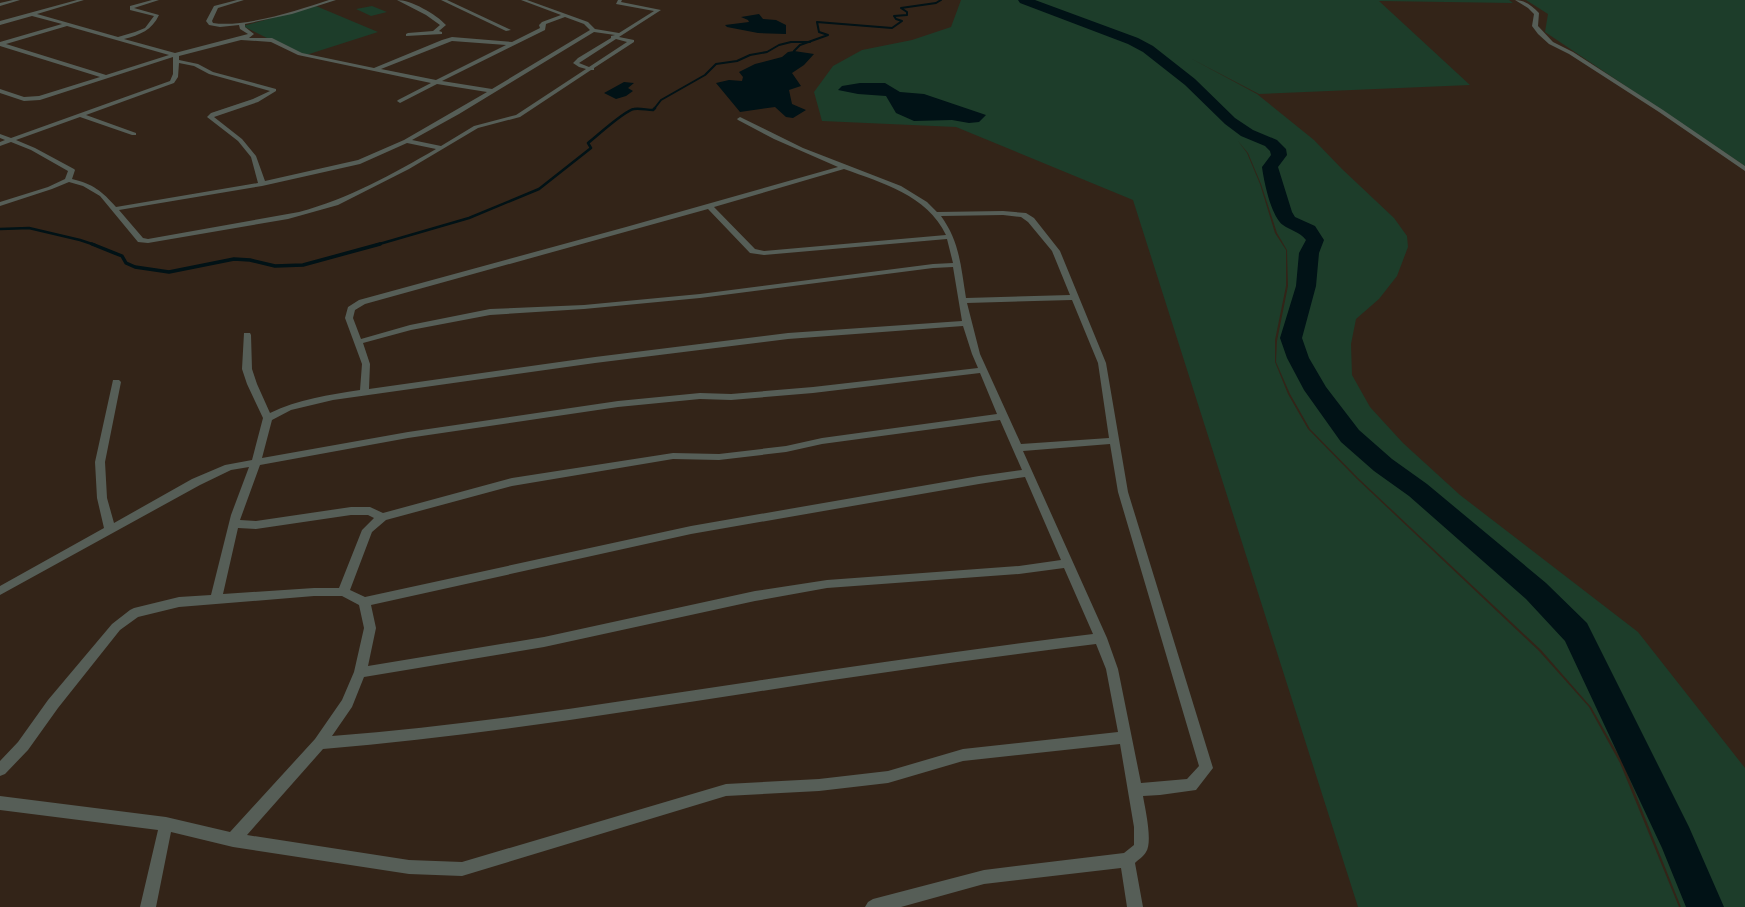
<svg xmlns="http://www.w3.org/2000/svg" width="1745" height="907" font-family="'DM Sans',sans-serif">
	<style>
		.green { fill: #1d3d2a }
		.water { fill: #011216 }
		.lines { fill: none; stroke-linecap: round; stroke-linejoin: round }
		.stream-far2 { stroke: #011216; stroke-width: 2 }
		.stream-far1 { stroke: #011216; stroke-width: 2.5 }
		.stream { stroke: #011216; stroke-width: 3.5 }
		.river { fill: #011216; fill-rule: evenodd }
		.street { fill: #565e57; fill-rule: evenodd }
	</style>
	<rect width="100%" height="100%" fill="#332418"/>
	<g class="green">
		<path d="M961 0H1509L1513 3 1379 1 1470 85 1259 94 1190 58 1257 94 1314 140 1342 169 1394 218 1407 236 1408 247 1397 276 1379 299 1356 319 1351 344 1352 375 1370 407 1403 443 1460 495 1638 632 1745 768V907H1681L1623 763 1591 707 1541 650 1358 478 1310 429 1290 394 1276 362 1277 341 1288 286 1287 250 1277 233 1261 184 1248 153 1238 141 1247 153 1260 184 1275 233 1286 250V286L1275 340V362L1288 394 1308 429 1357 479 1539 651 1589 707 1620 763 1679 907H1358L1133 200 956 127 822 121 814 92 833 66 862 50 912 40 951 27Z"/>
		<path d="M1526 0H1745V166L1545 32 1548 14Z"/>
		<path d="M316 6 378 32 303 56 243 26Z"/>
		<path d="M372 6 387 12 371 16 356 9Z"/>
	</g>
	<g class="water">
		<path d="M759 14 763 19 776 20 786 25V34L758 33 727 27 725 25 749 22 748 20 741 17Z"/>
		<path d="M794 51 814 54 804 65 792 73 801 86 789 90 792 104 806 110 793 118 786 117 775 107 740 112 716 83 729 80 742 81 743 77 739 72 755 64 782 57 788 52Z"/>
		<path d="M624 82 634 83 628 88 633 91 626 96 616 99 604 93Z"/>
		<path d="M860 83H885L900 92 924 94 986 115 979 122 969 123 952 120 914 121 896 113 886 96 858 94 838 90 842 86Z"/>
	</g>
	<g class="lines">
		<g class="stream-far2">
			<path d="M794 51 800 45 828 35 819 32 817 22 892 28 902 21 896 19 894 16 907 15V12L901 8 936 3 941 0"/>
			<path d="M654 109 661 100 705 75 716 64 737 61 750 55 767 52 779 45 791 42H810"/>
		</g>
		<g class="stream-far1">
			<path d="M0 229 29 228 80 240 95 245"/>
			<path d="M376 245 469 218 539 189 591 148 588 143C597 136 625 110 634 109 640 108 647 110 653 110L655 108"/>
		</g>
		<path class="stream" d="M92 244 122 256 126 263 135 267 169 272 234 259 250 260 275 266 303 265 380 244"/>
		<path class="river" d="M1018 0H1035L1138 38 1153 46 1195 79 1235 118 1253 130 1277 140 1286 149 1287 155 1278 167 1292 212 1295 217 1315 226 1324 240 1319 253 1316 286 1302 338 1309 358 1326 387 1359 430 1392 459 1427 484 1546 583 1587 623 1689 827 1724 907H1686L1662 848 1565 641 1526 599 1409 496 1374 471 1341 442 1304 390 1287 358 1280 338 1296 286 1299 253 1306 240C1299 231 1291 231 1283 225 1271 216 1264 182 1262 167L1271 155 1270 151 1265 146 1241 136 1225 124 1185 85 1143 52 1128 44 1020 3Z"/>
		<g class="street">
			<path d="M13 0H20L0 6V3Z"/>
			<path d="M77 0H84L37 14 118 37 135 32 145 28 154 16 130 10V6L152 0H159L134 8 159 15C152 30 140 35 124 39L175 53 248 34 240 29 239 25 220 27 209 25 206 21 214 6 237 0H244L218 8 212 21 213 23C244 28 299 10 329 0H336L292 14 245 24V27L254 34 249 38H272L302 53 374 68 442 40 452 37 512 42 540 28 539 25 542 22 561 15 521 0H527L588 22 595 29 619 33 654 11 616 4 618 0H622L621 2 661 10 619 37 634 40V42L594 68V70H591L520 117 478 128 409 169 338 205 288 219 148 243 138 242 100 196 83 186 69 182 52 189 0 206V202L48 187 65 179 68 171 31 150 11 142 0 146V142L5 140 0 138V134L11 138 170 81 173 74V57L40 100 24 101 0 93V89L24 97 39 96 100 77 0 46V42L62 24 32 16 0 25V21ZM565 17 584 24 590 30 492 89 442 81 545 30 546 24ZM67 26 169 55 106 75 6 44ZM594 32 615 35 611 36V38L578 58 573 63 579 67 586 69 516 115 474 126 441 146 412 140 459 114ZM616 39 627 42 589 67 579 63ZM241 40 271 42 298 55 431 83 398 100 397 101 400 103 437 84 487 92 404 140 358 160 265 181 256 156 242 139 214 117 258 102 276 91V89L213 72 198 64 179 60V56ZM452 41 506 45 436 80 381 69ZM179 63 194 66 209 74 270 91 253 99 211 113 207 117 238 141 251 157 258 183 116 207C102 191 93 184 72 179L75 170 74 169 35 148 16 140 80 117 132 135H136V133L86 115 174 83 178 77ZM407 143 436 149C393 174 348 199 299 212L148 239 143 238 119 210 262 186 360 164Z"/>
			<path d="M397 0C411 0 436 14 446 25L439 31 442 32V34L406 36V34L408 33 433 31 440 25 426 15Z"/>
			<path d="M441 0H447L511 30 506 31Z"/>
			<path d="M1515 0C1525 0 1532 6 1539 13L1538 26 1553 42 1573 52 1663 110 1745 166V171L1659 112 1569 54 1549 44 1538 34 1532 26 1534 14 1528 8Z"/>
			<path d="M740 117 803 148 901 186 927 202 937 212 1003 211 1026 213 1034 218 1060 251 1106 363 1128 492 1213 768 1196 790 1160 795 1143 796C1145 808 1153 842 1146 852 1144 856 1138 860 1135 863L1143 907H1127L1121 868 984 884 901 907H865L868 902 873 899 984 870 1124 853 1134 845V827L1120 744 963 761 888 783 819 791 726 796 462 876 409 874 233 847 171 832 156 907H140L158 830 0 810V796L166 817 230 832 315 739 342 700 354 672 364 628 359 605 342 596H314L179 607 138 617 120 630 58 708 28 750 5 774 0 776V761L18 742 48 700 112 624 130 610 134 608 179 597 211 595 231 515 249 467 231 470 200 485 0 595V586L104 528 97 498 95 462 113 380H119L121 382 105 462 107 498 114 523 192 479 225 465 252 460 263 418 247 384 242 369 244 333H250L251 335 252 369 257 384 270 413C298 399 329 395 360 390L362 364 345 318 348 307 359 300 626 227 838 167 774 139 738 120 737 119ZM844 169C882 183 927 195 946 235L764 251 755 249 714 207ZM708 209 750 253 764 255 947 239 953 263 933 264 700 294 584 305 490 309 410 325 361 339 353 318 355 310 365 304ZM1003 215 1021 217 1028 222 1052 251 1070 295 966 298C961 268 960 242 941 216ZM953 267 962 321 788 333 595 357 369 389 370 364 363 343 411 330 490 315 584 309 700 298 933 268ZM1072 300 1098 363 1109 438 1021 444 980 354 967 303ZM963 326 972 354 978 368 813 387 731 394 700 393 618 401 408 432 262 458 272 420 291 410 333 400 595 363 788 339ZM980 373 997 414 822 438 786 446 719 454 673 453 512 478 383 513 370 507H351L256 521 240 520 260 465 408 438 618 407 700 399 731 400 813 393ZM1000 420 1022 470 979 476 691 526 365 597 350 590 372 532 386 520 512 486 673 459 719 460 786 452 822 444ZM1110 444 1118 492 1199 766 1187 779 1141 783 1118 669 1107 638 1023 451ZM1025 477 1061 560 1019 566 827 580 755 591 544 637 368 666 376 628 371 605 691 534 979 484ZM351 515H368L374 518 362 530 339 588H314L223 594 238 528 256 529ZM1064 568 1093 634C980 648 868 664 756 681 615 702 474 725 332 736L352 707 364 677 544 647 755 601 827 588 1019 574ZM1096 644 1106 669 1118 732 963 749 888 771 819 779 726 784 462 862 409 860 247 835 323 749C468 737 611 714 755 692 868 674 982 658 1096 644Z"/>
		</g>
	</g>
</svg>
